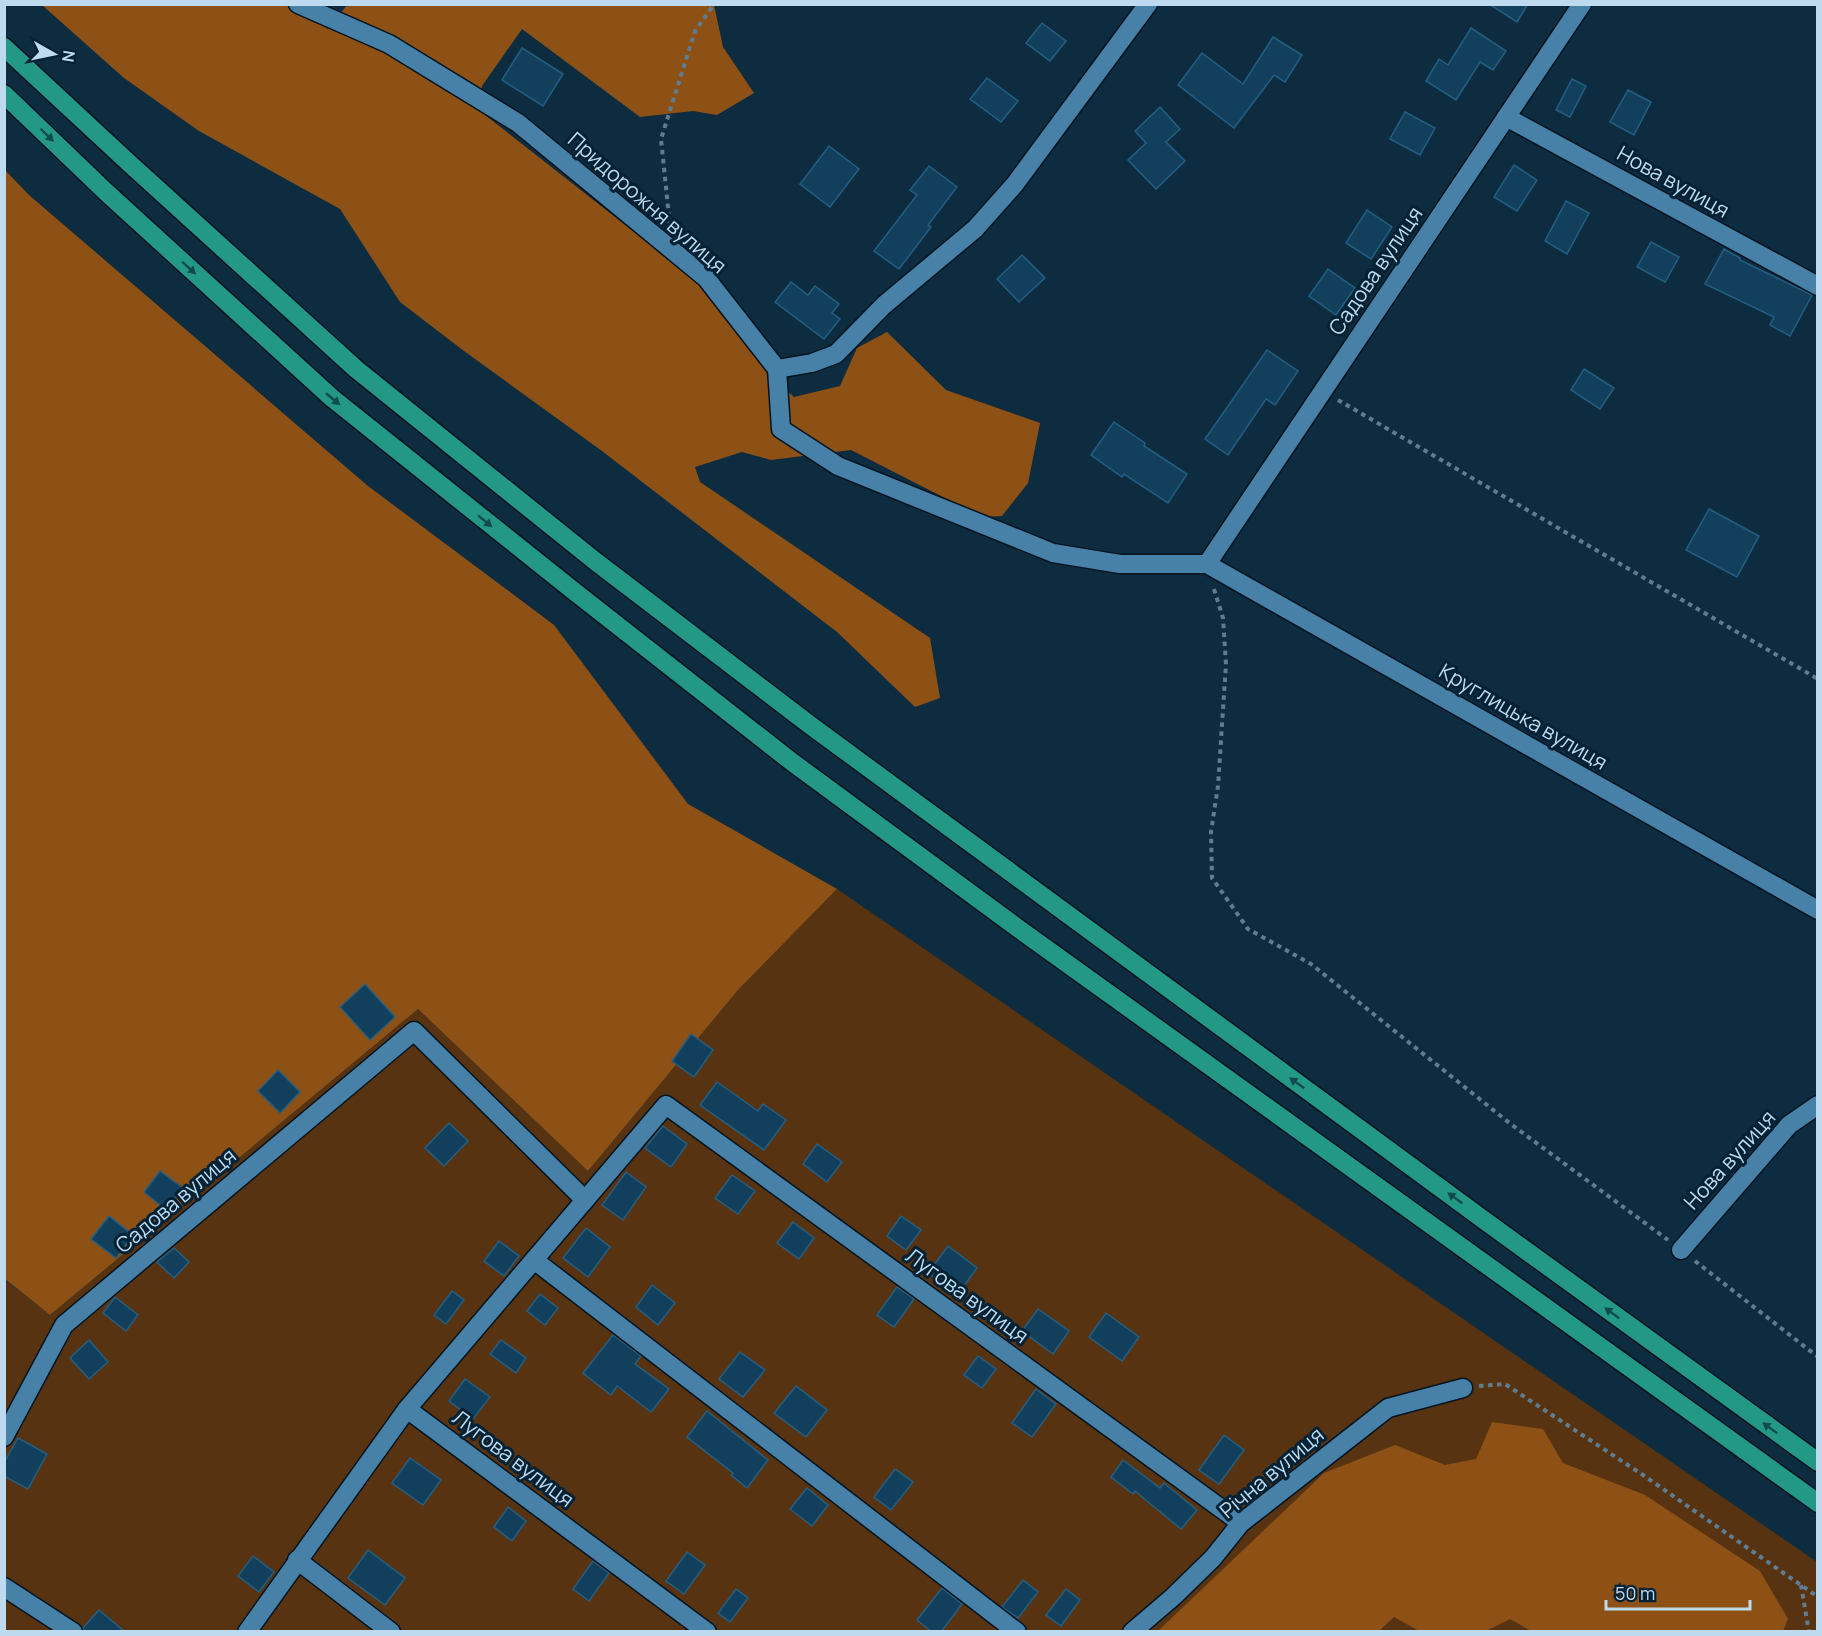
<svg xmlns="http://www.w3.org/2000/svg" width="1822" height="1636" font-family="Manrope,sans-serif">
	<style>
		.green { fill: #583311 }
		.forest { fill: #8d5116 }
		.building { fill: #12405c; stroke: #235f83; stroke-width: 1.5 }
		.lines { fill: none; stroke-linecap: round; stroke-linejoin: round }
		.street-casing { stroke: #031420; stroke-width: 21 }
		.highway-casing { stroke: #031420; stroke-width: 21 }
		.path { stroke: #5f7d92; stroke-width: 4; stroke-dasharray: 4.5 4.5; stroke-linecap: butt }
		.street { stroke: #4781a8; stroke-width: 18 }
		.highway { stroke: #249886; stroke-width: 18 }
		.oneway { fill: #0f4b51 }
		.labels { text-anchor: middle; stroke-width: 6; stroke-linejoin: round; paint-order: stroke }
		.street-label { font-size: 21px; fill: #bddaef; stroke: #032235 }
	</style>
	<rect width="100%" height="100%" fill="#0d2c40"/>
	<path class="green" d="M837 889 1817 1562V1631H5L4 1279 50 1315 418 1009 588 1171 738 990Z"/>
	<g class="forest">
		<path d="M42 5H294L328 29 347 5H714L723 47 754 93 717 115 693 111 640 117 522 29 482 86 480 111 703 286 768 373 794 397 840 386 857 348 887 332 946 390 1040 423 1028 483 1002 516 982 517 851 450 771 460 742 452 695 467 700 482 930 638 940 698 915 707 837 632 602 451 464 351 400 302 340 209 199 131 124 78Z"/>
		<path d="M4 169 29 195 368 486 554 625 688 804 837 889 738 990 588 1171 418 1009 50 1315 5 1279Z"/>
		<path d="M1492 1422 1543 1429 1563 1463 1645 1495 1760 1571 1788 1619 1783 1631 1533 1632 1510 1619 1486 1631 1421 1632 1394 1617 1379 1631H1158L1324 1473 1395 1445 1445 1465 1476 1459Z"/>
	</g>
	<g class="building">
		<path d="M1489 4H1528L1517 22Z"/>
		<path d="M1042 23 1066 41 1050 61 1026 43Z"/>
		<path d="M1471 28 1506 51 1493 70 1480 62 1456 100 1426 81 1439 59 1448 65Z"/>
		<path d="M1273 37 1302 55 1285 82 1274 75 1234 128 1178 85 1202 53 1243 84Z"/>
		<path d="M522 48 563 74 543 106 502 80Z"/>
		<path d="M987 78 1018 101 1001 122 970 99Z"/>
		<path d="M1572 79 1586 86 1570 117 1556 110Z"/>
		<path d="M1628 90 1651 102 1634 135 1610 122Z"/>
		<path d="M1160 107 1180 129 1166 142 1185 161 1156 189 1128 160 1146 143 1135 131Z"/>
		<path d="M1405 112 1435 128 1420 155 1390 139Z"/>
		<path d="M829 146 859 169 830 207 800 184Z"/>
		<path d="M1514 165 1537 180 1517 211 1494 197Z"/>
		<path d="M929 166 957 187 928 225 931 227 899 269 874 251 917 195 910 190Z"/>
		<path d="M1566 201 1589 213 1567 254 1545 241Z"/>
		<path d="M1367 210 1392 227 1371 259 1346 243Z"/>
		<path d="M1651 242 1679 257 1665 282 1637 267Z"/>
		<path d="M1724 249 1740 258V260L1812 295 1790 336 1770 325 1774 317 1705 284Z"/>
		<path d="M1022 255 1045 278 1019 302 997 279Z"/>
		<path d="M1328 269 1355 288 1336 315 1309 296Z"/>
		<path d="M791 282 808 295 815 286 839 304 832 313 840 319 824 339 775 302Z"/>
		<path d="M1267 350 1298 371 1275 405 1266 399 1228 455 1205 439Z"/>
		<path d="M1584 369 1614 388 1600 409 1571 390Z"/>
		<path d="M1114 422 1145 443 1144 446 1187 474 1168 503 1124 474 1122 477 1091 455Z"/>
		<path d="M1709 509 1759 536 1737 577 1686 550Z"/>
		<path d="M365 984 395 1017 370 1040 340 1007Z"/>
		<path d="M691 1034 713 1050 694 1077 672 1061Z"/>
		<path d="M278 1070 300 1092 280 1113 258 1091Z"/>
		<path d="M717 1082 758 1111 763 1104 786 1120 764 1150 700 1105Z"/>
		<path d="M449 1123 468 1141 444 1166 425 1148Z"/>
		<path d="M663 1126 687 1144 671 1167 645 1148Z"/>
		<path d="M817 1144 842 1162 827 1182 803 1164Z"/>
		<path d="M160 1171 183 1188 166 1210 144 1192Z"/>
		<path d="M626 1172 646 1187 623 1220 602 1205Z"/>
		<path d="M732 1175 755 1191 738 1214 715 1198Z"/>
		<path d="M109 1216 133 1235 116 1258 91 1239Z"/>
		<path d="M901 1216 921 1230 906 1250 887 1236Z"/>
		<path d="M793 1222 814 1238 799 1259 777 1243Z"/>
		<path d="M586 1228 610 1247 588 1277 563 1258Z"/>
		<path d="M499 1241 519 1256 504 1276 484 1261Z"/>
		<path d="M948 1246 977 1268 958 1294 928 1273Z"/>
		<path d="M174 1248 189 1262 174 1278 157 1262Z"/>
		<path d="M652 1285 675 1303 658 1325 636 1307Z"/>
		<path d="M897 1287 914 1299 894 1327 877 1315Z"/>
		<path d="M452 1291 464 1300 446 1324 434 1315Z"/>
		<path d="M540 1294 558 1308 545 1325 527 1311Z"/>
		<path d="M115 1297 138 1315 126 1331 103 1313Z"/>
		<path d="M1038 1309 1069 1331 1053 1354 1022 1331Z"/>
		<path d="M1106 1313 1139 1337 1122 1361 1089 1337Z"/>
		<path d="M613 1335 641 1356 635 1364 669 1389 651 1412 617 1386 611 1395 583 1373Z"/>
		<path d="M89 1340 108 1362 89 1379 70 1358Z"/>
		<path d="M501 1340 526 1358 516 1373 490 1354Z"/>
		<path d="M740 1352 765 1370 743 1397 719 1379Z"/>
		<path d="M978 1356 996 1369 982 1388 964 1375Z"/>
		<path d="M465 1379 490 1397 473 1419 449 1401Z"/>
		<path d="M796 1386 827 1410 806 1437 774 1413Z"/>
		<path d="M1036 1389 1056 1404 1032 1437 1012 1423Z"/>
		<path d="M707 1411 768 1460 747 1488 731 1475 733 1473 687 1437Z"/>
		<path d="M1224 1435 1244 1450 1219 1484 1199 1470Z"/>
		<path d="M18 1438 47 1454 28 1489 4 1476V1463Z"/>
		<path d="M410 1458 441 1480 423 1505 392 1483Z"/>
		<path d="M1123 1460 1160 1488 1164 1483 1197 1510 1181 1529 1135 1491 1133 1494 1111 1477Z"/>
		<path d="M895 1469 913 1482 891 1510 874 1497Z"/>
		<path d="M807 1488 828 1505 812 1526 790 1509Z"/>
		<path d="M508 1507 526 1521 512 1541 494 1527Z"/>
		<path d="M368 1550 405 1578 385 1605 348 1578Z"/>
		<path d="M687 1552 705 1565 684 1594 666 1581Z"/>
		<path d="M253 1556 274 1572 259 1592 238 1576Z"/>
		<path d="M593 1561 609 1573 589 1601 573 1589Z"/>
		<path d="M1023 1580 1038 1592 1018 1618 1002 1607Z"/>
		<path d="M942 1588 962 1604 941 1632H932L917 1620Z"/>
		<path d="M736 1589 748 1598 730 1622 718 1613Z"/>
		<path d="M1066 1589 1080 1600 1061 1626 1046 1615Z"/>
		<path d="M99 1610 125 1632H84L83 1628Z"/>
	</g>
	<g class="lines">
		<defs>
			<g id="street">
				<path d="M298 4 389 44 518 123 706 278 777 369 781 429 838 466 1053 553 1120 564H1207L1818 910"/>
				<path d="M1506 117 1818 286"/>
				<path d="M777 369 812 363 836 354 884 305 975 229 1015 184 1148 4"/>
				<path d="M1207 564 1582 4"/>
				<path d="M1681 1250 1789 1125 1818 1105"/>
				<path d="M534 1260 1017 1632"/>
				<path d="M407 1409 707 1632"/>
				<path d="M4 1437 64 1325 414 1031 585 1200"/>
				<path d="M297 1560 391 1632"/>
				<path d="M4 1587 73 1632"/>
				<path d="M247 1632 407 1409 666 1105 1241 1523"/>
				<path d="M1132 1632 1173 1597 1213 1558 1241 1523 1388 1408 1463 1388"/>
			</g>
			<g id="highway">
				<path d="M4 47 129 163 356 369 595 561 810 725 1488 1223 1818 1462"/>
				<path d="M4 94 106 192 332 398 575 592 792 762 1019 929 1818 1503"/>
			</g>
		</defs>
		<use href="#street" class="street-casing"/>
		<use href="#highway" class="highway-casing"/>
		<g class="path">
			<path d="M670 226 661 139 695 31 714 4"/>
			<path d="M1338 400 1818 679"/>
			<path d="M1214 589 1223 618 1226 664 1218 786 1211 832 1212 878 1248 929 1311 964 1512 1125 1668 1240"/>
			<path d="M1695 1261 1818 1357"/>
			<path d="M1479 1386 1505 1384 1643 1475 1818 1597"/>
			<path d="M1801 1585 1809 1632"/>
		</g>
		<use href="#street" class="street"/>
		<use href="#highway" class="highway"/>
	</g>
	<defs><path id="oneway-solid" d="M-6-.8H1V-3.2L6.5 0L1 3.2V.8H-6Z" transform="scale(1.5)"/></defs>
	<g class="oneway">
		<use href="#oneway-solid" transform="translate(47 135) rotate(44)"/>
		<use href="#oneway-solid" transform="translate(189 268) rotate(42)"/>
		<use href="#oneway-solid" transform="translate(333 399) rotate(40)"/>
		<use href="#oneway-solid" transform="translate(485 521) rotate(39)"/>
		<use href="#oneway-solid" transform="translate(1297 1083) rotate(-144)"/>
		<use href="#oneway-solid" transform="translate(1455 1198) rotate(-144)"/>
		<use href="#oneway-solid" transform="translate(1612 1313) rotate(-144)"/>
		<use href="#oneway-solid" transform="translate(1770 1428) rotate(-144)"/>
	</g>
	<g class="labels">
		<g class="street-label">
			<text transform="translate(1673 182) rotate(29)" y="7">Нова вулиця</text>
			<text transform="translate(647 203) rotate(41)" y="7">Придорожня вулиця</text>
			<text transform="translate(1376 271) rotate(-56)" y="7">Садова вулиця</text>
			<text transform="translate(1523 717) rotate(30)" y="7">Круглицька вулиця</text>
			<text transform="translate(1730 1160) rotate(-48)" y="7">Нова вулиця</text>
			<text transform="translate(176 1201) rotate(-40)" y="7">Садова вулиця</text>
			<text transform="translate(967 1296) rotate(36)" y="7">Лугова вулиця</text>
			<text transform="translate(513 1459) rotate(37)" y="7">Лугова вулиця</text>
			<text transform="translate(1272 1473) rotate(-40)" y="7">Річна вулиця</text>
		</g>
	</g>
	<rect width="1822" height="1636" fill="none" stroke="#bddaef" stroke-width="12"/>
	<g transform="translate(54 54) rotate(99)" stroke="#032235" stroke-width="4.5" paint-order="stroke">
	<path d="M0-4.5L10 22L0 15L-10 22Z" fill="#bddaef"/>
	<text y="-9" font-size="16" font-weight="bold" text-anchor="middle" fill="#bddaef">N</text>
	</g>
	<path d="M1606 1600v9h144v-9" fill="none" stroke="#bddaef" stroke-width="3"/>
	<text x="1615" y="1600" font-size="18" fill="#bddaef" stroke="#032235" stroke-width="4.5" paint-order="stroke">50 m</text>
</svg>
